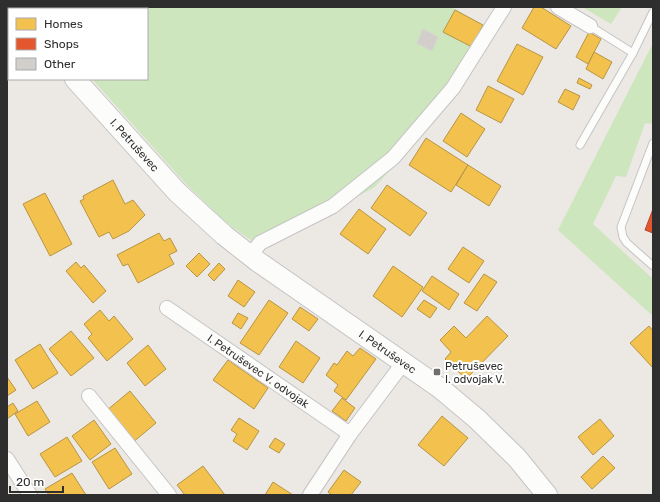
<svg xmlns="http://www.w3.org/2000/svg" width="660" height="502" font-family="Rubik,sans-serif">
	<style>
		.green { fill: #cee6be }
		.homes { fill: #f2c14e; stroke: #b79544 }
		.shops { fill: #e4572e; stroke: #ad4b2e }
		.building { fill: #d1cecb; stroke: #d7d4d0 }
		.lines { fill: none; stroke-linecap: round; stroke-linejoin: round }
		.lane-casing { stroke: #c5c4c5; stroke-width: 9 }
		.street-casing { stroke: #c5c4c5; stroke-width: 16 }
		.secondary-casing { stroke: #c5c4c5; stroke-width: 22 }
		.lane { stroke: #fcfcfb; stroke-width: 7 }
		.street { stroke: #fcfcfb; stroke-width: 14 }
		.secondary { stroke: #fcfcfb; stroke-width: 20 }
		.poi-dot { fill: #706f6e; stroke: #fff; stroke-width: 1.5 }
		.labels { text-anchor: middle; stroke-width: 4; stroke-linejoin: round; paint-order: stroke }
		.street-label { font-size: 11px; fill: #2e2e2e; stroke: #fff }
		.poi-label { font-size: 11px; fill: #2e2e2e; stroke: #fff; text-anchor: start }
	</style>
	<rect width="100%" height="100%" fill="#ece8e4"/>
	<g class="green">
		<path d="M27 7H452L483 25 457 94 375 187 263 249 223 220 186 184 92 79H147V9H29Z"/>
		<path d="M582 7H622L611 24Z"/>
		<path d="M653 43V119L651 124 645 123 626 177 616 176 593 224 653 279V316L615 282 558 230Z"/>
	</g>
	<g class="homes">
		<path d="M534 7H541L571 26 556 49 522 28Z"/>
		<path d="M455 10 483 25 472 47 443 32Z"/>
		<path d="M589 32 601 39 588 64 576 57Z"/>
		<path d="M517 44 543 57 523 95 497 81Z"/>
		<path d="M594 52 612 62 603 79 586 69Z"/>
		<path d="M579 78 592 85 590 89 577 83Z"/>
		<path d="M488 86 514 99 501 123 476 110Z"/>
		<path d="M565 89 580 96 573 110 558 102Z"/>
		<path d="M461 113 485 129 467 157 443 141Z"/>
		<path d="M426 138 468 165 451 192 409 165Z"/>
		<path d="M468 165 501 186 489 206 456 185Z"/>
		<path d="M113 180 125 204 133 200 145 215 129 231 113 239 109 232 99 237 80 201 84 199 83 196Z"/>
		<path d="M387 185 427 213 410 236 371 208Z"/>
		<path d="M45 193 72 244 50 256 23 204Z"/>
		<path d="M359 209 386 229 368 254 340 234Z"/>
		<path d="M159 233 164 241 170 238 177 251 169 255 174 264 138 283 128 264 123 266 117 255Z"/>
		<path d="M463 247 484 261 469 283 448 269Z"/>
		<path d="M199 253 210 264 197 277 186 266Z"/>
		<path d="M76 262 81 268 84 265 106 291 93 303 66 271Z"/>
		<path d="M219 263 225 269 214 281 208 275Z"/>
		<path d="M393 266 423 287 402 317 373 296Z"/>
		<path d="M484 274 497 282 477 311 464 303Z"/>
		<path d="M432 276 459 294 449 310 422 291Z"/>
		<path d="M238 280 255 292 244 307 228 296Z"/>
		<path d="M269 300 288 313 259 355 240 343Z"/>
		<path d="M424 300 437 308 430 318 417 309Z"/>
		<path d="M300 307 318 319 309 331 292 319Z"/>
		<path d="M100 310 109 321 114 316 133 339 107 361 88 338 92 334 84 324Z"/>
		<path d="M238 313 248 318 241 329 232 323Z"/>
		<path d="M487 316 508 336 466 379 445 359 451 352 440 340 454 326 466 338Z"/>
		<path d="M649 326 653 331V368L630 343Z"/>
		<path d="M71 331 94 358 71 376 49 349Z"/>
		<path d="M296 341 320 358 303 383 279 367Z"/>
		<path d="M40 344 58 373 33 389 15 360Z"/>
		<path d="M148 345 166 369 145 386 127 363Z"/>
		<path d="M360 348 376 359 346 400 334 391 338 385 326 375 334 363 337 365 347 351 353 356Z"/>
		<path d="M228 360 268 388 254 409 213 380Z"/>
		<path d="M7 377 16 390 7 396Z"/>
		<path d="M130 391 156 423 132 443 106 411Z"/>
		<path d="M342 398 355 408 346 421 332 411Z"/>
		<path d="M37 401 50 422 28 436 15 414Z"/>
		<path d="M13 403 18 411 7 419V407Z"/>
		<path d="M442 416 468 438 444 466 418 445Z"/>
		<path d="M239 418 259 431 247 450 233 441 237 434 231 430Z"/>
		<path d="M600 419 614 436 593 455 578 437Z"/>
		<path d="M94 420 111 444 90 460 72 436Z"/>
		<path d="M67 437 82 461 55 477 40 454Z"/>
		<path d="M275 438 285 444 279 453 269 447Z"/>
		<path d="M115 448 132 474 109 489 92 462Z"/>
		<path d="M603 456 615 468 592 489 581 477Z"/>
		<path d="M203 466 225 495H185L177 485Z"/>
		<path d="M344 470 361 482 351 495H332L328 492Z"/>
		<path d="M72 473 86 495H49L45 489Z"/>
		<path d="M273 482 293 495H265Z"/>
	</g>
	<path class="shops" d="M653 209V233L645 230Z"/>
	<path class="building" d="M423 29 438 37 432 51 417 43Z"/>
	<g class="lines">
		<defs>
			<g id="lane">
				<path d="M590 26 633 53"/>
				<path d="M653 143 621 227 623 237 627 243 653 266"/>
				<path d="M580 145 633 53 653 12"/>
			</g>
			<g id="street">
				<path d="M558 7 590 26"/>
				<path d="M250 256 260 243 333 206 393 158 453 88 504 7"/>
				<path id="s1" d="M167 308 350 434"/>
				<path d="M89 396 169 495"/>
				<path d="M7 459 30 495"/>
				<path d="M310 495 350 434 404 362"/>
			</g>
			<g id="secondary">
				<path d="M11 7 13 9"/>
				<path id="s2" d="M75 79 177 192 224 235 257 261 440 388 477 419 517 458 547 495"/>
			</g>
		</defs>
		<use href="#lane" class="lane-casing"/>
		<use href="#street" class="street-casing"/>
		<use href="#secondary" class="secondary-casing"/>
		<use href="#lane" class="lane"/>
		<use href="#street" class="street"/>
		<use href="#secondary" class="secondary"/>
	</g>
	<rect class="poi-dot" x="433" y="368" width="8" height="8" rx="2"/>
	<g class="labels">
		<g class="street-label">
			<text dy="4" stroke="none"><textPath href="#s2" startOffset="89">I. Petruševec</textPath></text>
			<text dy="4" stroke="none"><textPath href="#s2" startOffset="417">I. Petruševec</textPath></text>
			<text dy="4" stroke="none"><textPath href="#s1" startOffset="111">I. Petruševec V. odvojak</textPath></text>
		</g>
		<g class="poi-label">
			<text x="445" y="370">Petruševec<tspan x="445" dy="13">I. odvojak V.</tspan></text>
		</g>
	</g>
	<rect width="660" height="502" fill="none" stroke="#2e2e2e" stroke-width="16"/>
	<rect x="8" y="8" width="140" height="72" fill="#ffffff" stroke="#ababab"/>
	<rect x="16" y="18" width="20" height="12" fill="#f2c14e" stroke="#ababab"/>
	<text x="44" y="28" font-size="12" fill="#2e2e2e">Homes</text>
	<rect x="16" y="38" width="20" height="12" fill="#e4572e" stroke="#ababab"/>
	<text x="44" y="48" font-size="12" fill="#2e2e2e">Shops</text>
	<rect x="16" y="58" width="20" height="12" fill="#d1cecb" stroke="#ababab"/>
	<text x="44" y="68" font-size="12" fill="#2e2e2e">Other</text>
	<path d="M10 486v6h53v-6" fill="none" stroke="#2e2e2e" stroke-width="2"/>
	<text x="16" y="486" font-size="12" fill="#2e2e2e" stroke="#ffffff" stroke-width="3" paint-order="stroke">20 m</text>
</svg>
